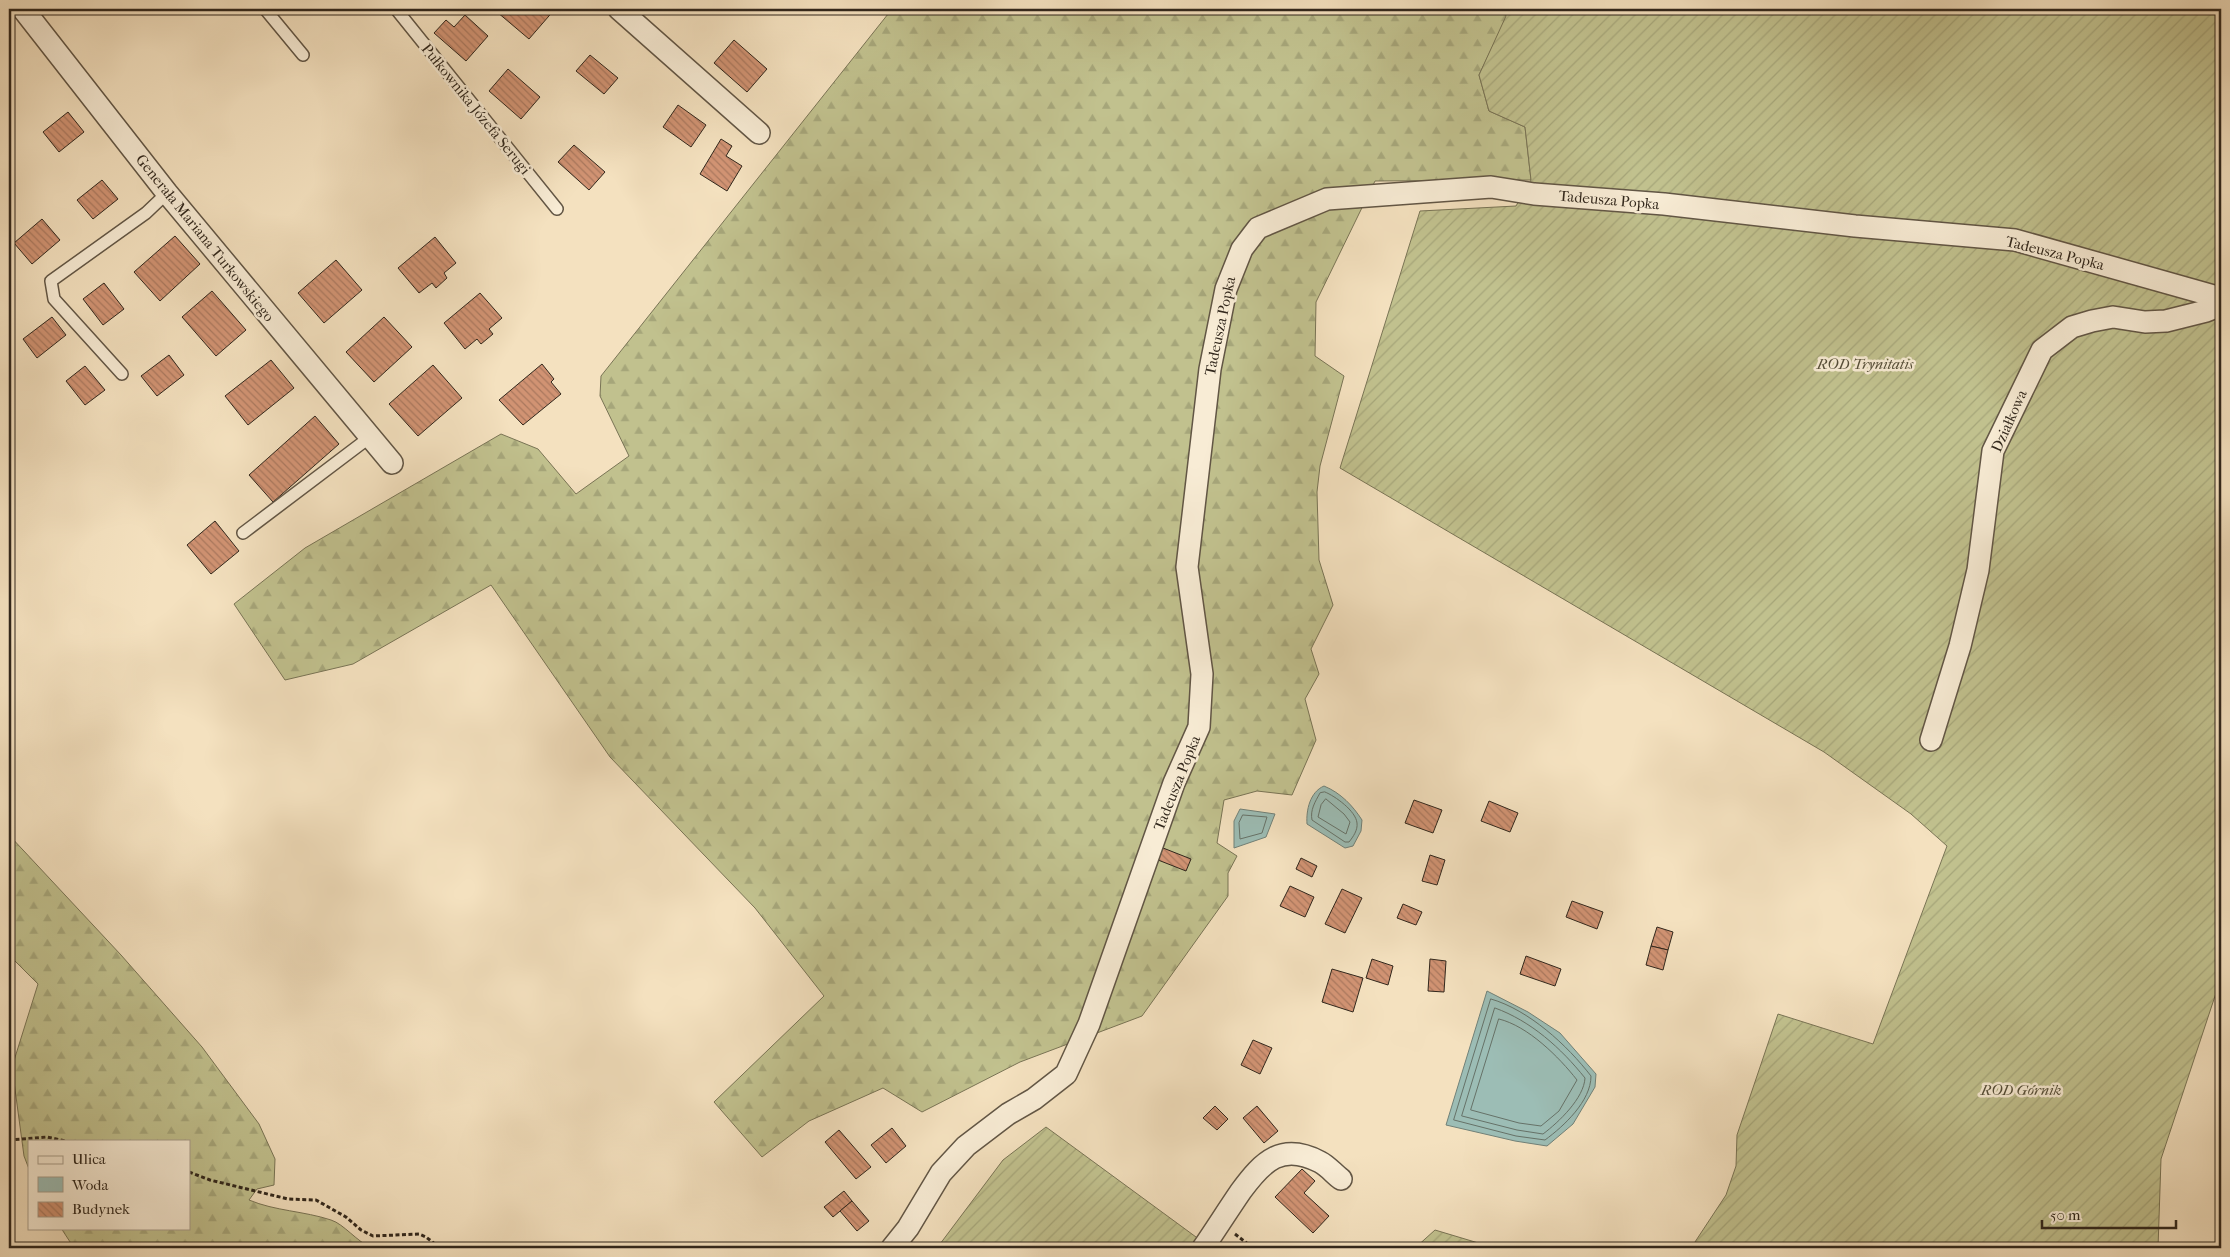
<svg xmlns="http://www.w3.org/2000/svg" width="2230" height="1257" font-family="'IM FELL French Canon',serif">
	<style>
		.forest { fill: url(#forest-firs); stroke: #797455 }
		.garden { fill: url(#garden-furrows); stroke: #797455 }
		.water { fill: #9cbdb5; stroke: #718178 }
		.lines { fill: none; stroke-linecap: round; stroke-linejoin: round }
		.shore { stroke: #667268; stroke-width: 1 }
		.building { fill: url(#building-back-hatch); stroke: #31271c }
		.lane-casing { stroke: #625645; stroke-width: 14 }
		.street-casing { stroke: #625645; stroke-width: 24 }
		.path { stroke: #31271c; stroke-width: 3; stroke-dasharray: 4 2.5; stroke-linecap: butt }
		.lane { stroke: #f8ecd5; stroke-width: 11 }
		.street { stroke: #f8ecd5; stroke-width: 21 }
		.labels { text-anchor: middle; stroke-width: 5; stroke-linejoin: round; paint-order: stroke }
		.street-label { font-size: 15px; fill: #31271c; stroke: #f8ecd5 }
		.park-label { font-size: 15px; font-style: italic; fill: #554e38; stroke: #f8ecd5 }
	</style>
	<defs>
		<pattern id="forest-firs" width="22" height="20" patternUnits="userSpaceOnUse" patternTransform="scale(1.25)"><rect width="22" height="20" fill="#c1c18e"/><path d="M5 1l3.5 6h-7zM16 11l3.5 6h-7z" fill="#a6a67a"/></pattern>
		<pattern id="garden-furrows" width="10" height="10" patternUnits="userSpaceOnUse" patternTransform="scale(1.25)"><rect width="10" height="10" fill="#c1c18e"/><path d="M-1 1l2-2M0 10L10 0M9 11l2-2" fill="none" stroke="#a6a67a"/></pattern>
		<pattern id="building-back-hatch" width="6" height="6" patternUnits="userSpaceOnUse" patternTransform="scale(1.25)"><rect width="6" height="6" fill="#d19373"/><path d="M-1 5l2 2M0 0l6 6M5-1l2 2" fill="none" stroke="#aa785e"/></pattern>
	</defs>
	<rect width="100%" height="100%" fill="#f4e1bf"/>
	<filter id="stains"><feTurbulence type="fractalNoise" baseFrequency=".004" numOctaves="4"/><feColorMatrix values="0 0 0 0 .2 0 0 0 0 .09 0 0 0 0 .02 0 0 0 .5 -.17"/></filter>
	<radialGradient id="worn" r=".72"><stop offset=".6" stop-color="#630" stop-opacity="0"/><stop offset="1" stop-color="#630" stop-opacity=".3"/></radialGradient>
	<g class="forest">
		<path d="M892 9H1504L1507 16 1479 75 1489 111 1525 127 1531 180 1375 181 1316 302 1315 356 1344 376 1320 466 1317 492 1319 560 1333 605 1311 649 1319 674 1305 699 1316 740 1292 795 1257 791 1224 800 1217 843 1237 856 1228 873V896L1142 1016 1020 1062 922 1112 883 1088 809 1121 762 1157 714 1102 824 996 755 908 610 757 491 585 353 664 285 680 234 604 305 548 501 434 538 449 576 494 629 456 600 396 601 376Z"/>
		<path d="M9 835 121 955 202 1047 259 1124 275 1159 274 1185 257 1189 249 1200C275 1211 304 1211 331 1220 344 1224 357 1242 372 1248H74L61 1228H189V1141H29V1169L24 1156 12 1067 38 984 9 955Z"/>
	</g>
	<g class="garden">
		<path d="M1504 9H2221V978L2161 1159 2158 1248H1691L1726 1195 1736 1166 1737 1135 1778 1014 1873 1044 1947 846 1911 814 1824 752 1340 468 1420 211 1516 206 1531 180 1525 127 1489 111 1479 75 1506 16Z"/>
		<path d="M1046 1127 1211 1248H937L1003 1160Z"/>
		<path d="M1435 1230 1495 1248H1415Z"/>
	</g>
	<g class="water">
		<path d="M1324 786C1341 793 1353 806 1362 820L1361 831 1353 846 1345 848 1307 824C1306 810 1310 792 1324 786Z"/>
		<path d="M1240 809 1275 814 1266 837 1234 848V821Z"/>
		<path d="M1487 991 1528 1012 1560 1033 1596 1074 1595 1087 1573 1124 1547 1146 1515 1141 1446 1125Z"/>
	</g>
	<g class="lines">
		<g class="shore">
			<path d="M1325 792C1335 796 1356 811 1357 823 1358 830 1353 837 1349 842H1345L1312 820C1310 810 1315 802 1320 793Z"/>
			<path d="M1326 799 1344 814 1350 822 1346 834 1318 817 1321 805Z"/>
			<path d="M1243 815 1267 817 1262 833 1240 839 1239 823Z"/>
			<path d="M1491 999C1529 1010 1567 1045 1591 1076 1591 1101 1564 1126 1545 1140L1516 1136 1454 1120Z"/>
			<path d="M1495 1008C1531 1021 1561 1048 1585 1078 1584 1098 1559 1122 1543 1134L1517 1130 1462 1116Z"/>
			<path d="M1499 1019C1528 1026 1559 1057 1577 1080L1559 1111 1541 1126 1519 1123 1471 1110Z"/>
		</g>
	</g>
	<g class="building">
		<path d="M499 9H555L529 39 497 12Z"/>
		<path d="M465 15 488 36 466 61 434 33 446 20 454 27Z"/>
		<path d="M734 40 767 69 747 92 714 63Z"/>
		<path d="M590 55 618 78 604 94 576 71Z"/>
		<path d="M508 69 540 97 521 119 489 91Z"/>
		<path d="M678 105 706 125 691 147 663 127Z"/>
		<path d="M68 112 84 132 59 152 43 132Z"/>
		<path d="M721 139 732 146 726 156 742 166 727 191 700 174Z"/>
		<path d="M574 145 605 172 589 190 558 162Z"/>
		<path d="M102 180 118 199 93 219 77 200Z"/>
		<path d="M42 219 60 240 32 264 14 243Z"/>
		<path d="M175 236 200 264 160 301 134 272Z"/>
		<path d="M435 237 456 263 444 273 447 278 436 288 432 283 419 293 398 268Z"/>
		<path d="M336 260 362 290 324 323 298 293Z"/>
		<path d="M104 283 124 309 103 325 83 299Z"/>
		<path d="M212 291 246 330 216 356 182 317Z"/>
		<path d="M480 293 502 318 489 329 493 334 481 344 477 339 465 349 444 323Z"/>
		<path d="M52 317 66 335 37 358 23 339Z"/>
		<path d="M384 317 412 347 374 382 346 352Z"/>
		<path d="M169 355 184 375 157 396 141 376Z"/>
		<path d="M271 360 294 388 248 425 225 396Z"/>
		<path d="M542 364 554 379 551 382 561 394 523 425 499 400Z"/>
		<path d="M433 365 462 398 418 436 389 404Z"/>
		<path d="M85 366 105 390 85 405 66 381Z"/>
		<path d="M315 416 339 444 273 502 249 475Z"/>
		<path d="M215 521 239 551 211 574 187 545Z"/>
		<path d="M1414 800 1442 810 1433 833 1405 823Z"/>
		<path d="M1489 801 1518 813 1510 832 1481 821Z"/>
		<path d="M1158 846 1191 859 1186 871 1153 858Z"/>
		<path d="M1430 855 1445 860 1437 885 1422 881Z"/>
		<path d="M1301 858 1317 866 1312 877 1296 869Z"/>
		<path d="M1290 886 1314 897 1305 917 1280 906Z"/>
		<path d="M1342 889 1362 898 1345 933 1325 924Z"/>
		<path d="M1572 901 1603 912 1597 929 1566 917Z"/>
		<path d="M1403 904 1422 912 1416 925 1397 918Z"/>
		<path d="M1657 927 1673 932 1668 950 1651 946Z"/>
		<path d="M1651 946 1668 950 1663 970 1646 965Z"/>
		<path d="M1526 956 1561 969 1555 986 1520 974Z"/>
		<path d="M1372 959 1393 966 1388 985 1366 978Z"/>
		<path d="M1430 959 1446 961 1444 992 1428 991Z"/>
		<path d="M1332 969 1363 978 1353 1012 1322 1002Z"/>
		<path d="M1253 1040 1272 1048 1260 1074 1241 1065Z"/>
		<path d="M1215 1106 1228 1119 1217 1130 1203 1118Z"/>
		<path d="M1257 1106 1278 1131 1264 1143 1243 1118Z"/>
		<path d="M892 1128 906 1146 886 1163 871 1145Z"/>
		<path d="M839 1130 871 1167 856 1179 825 1142Z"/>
		<path d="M1302 1169 1315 1181 1304 1193 1329 1216 1313 1233 1275 1197Z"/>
		<path d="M844 1191 852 1201 833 1217 824 1207Z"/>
		<path d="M852 1201 869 1221 857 1231 840 1211Z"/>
	</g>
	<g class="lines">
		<defs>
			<g id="lane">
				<path d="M265 9 303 55"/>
				<path d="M396 9 557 209"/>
				<path d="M122 374 54 299 51 281 146 213 167 193"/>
				<path d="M243 533 370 437"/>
			</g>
			<g id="street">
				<path d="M23 9 167 193 392 463"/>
				<path d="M619 9 759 133"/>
				<path d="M1931 740 1960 646 1978 570 1993 451 2042 350 2072 327 2092 321 2113 317 2145 322 2166 321 2206 311 2221 305"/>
				<path d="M892 1248 908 1228 941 1173 966 1146 1008 1114 1034 1099 1066 1074 1089 1024 1174 783 1199 727 1202 674 1187 567 1210 369 1226 289 1242 249 1258 228 1327 199 1491 187 1534 194 1664 204 1855 226 2015 240 2221 298"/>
				<path d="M1203 1248C1216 1229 1228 1210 1241 1191 1263 1161 1282 1142 1320 1162 1328 1166 1334 1174 1341 1179"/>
			</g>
		</defs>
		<use href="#lane" class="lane-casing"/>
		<use href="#street" class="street-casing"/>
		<g class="path">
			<path d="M9 1140 47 1137 66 1141"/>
			<path d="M189 1172 210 1180 288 1199 316 1200 346 1217 361 1230 373 1236 419 1234 426 1237 440 1248"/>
			<path d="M1235 1234 1253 1248"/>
		</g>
		<use href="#lane" class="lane"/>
		<use href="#street" class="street"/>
	</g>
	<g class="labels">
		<g class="street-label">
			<text transform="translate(476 109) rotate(51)" y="5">Pułkownika Józefa Serugi</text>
			<text transform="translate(1609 200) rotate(5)" y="5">Tadeusza Popka</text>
			<text transform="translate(205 238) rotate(51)" y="5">Generała Mariana Turkowskiego</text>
			<text transform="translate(2055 253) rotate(14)" y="5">Tadeusza Popka</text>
			<text transform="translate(1220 326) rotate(-78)" y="5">Tadeusza Popka</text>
			<text transform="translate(2009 421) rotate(-66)" y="5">Działkowa</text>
			<text transform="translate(1177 783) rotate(-68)" y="5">Tadeusza Popka</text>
		</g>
		<g class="park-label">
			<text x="1865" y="369">ROD Trynitatis</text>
			<text x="2021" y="1095">ROD Górnik</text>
		</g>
	</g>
	<rect width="2230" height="1257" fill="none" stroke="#f4e1bf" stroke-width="30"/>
	<rect x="10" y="10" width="2210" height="1237" fill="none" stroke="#31271c" stroke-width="2.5"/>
	<rect x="15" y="15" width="2200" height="1227" fill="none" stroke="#31271c"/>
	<rect x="28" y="1140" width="162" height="90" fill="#f8ecd5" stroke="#a89d8b"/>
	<rect x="38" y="1156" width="25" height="8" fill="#f8ecd5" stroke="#a89d8b"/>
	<text x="72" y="1164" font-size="15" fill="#31271c">Ulica</text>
	<rect x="38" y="1177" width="25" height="15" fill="#9cbdb5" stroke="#a89d8b"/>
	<text x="72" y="1190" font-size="15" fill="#31271c">Woda</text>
	<rect x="38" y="1202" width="25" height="15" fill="url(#building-back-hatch)" stroke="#a89d8b"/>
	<text x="72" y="1214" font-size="15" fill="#31271c">Budynek</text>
	<path d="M2042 1220v8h134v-8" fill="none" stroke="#31271c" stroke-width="2.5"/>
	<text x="2050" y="1220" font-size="15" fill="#31271c" stroke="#f8ecd5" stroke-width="4" paint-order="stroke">50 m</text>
	<rect width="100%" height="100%" filter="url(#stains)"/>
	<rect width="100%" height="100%" fill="url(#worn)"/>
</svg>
